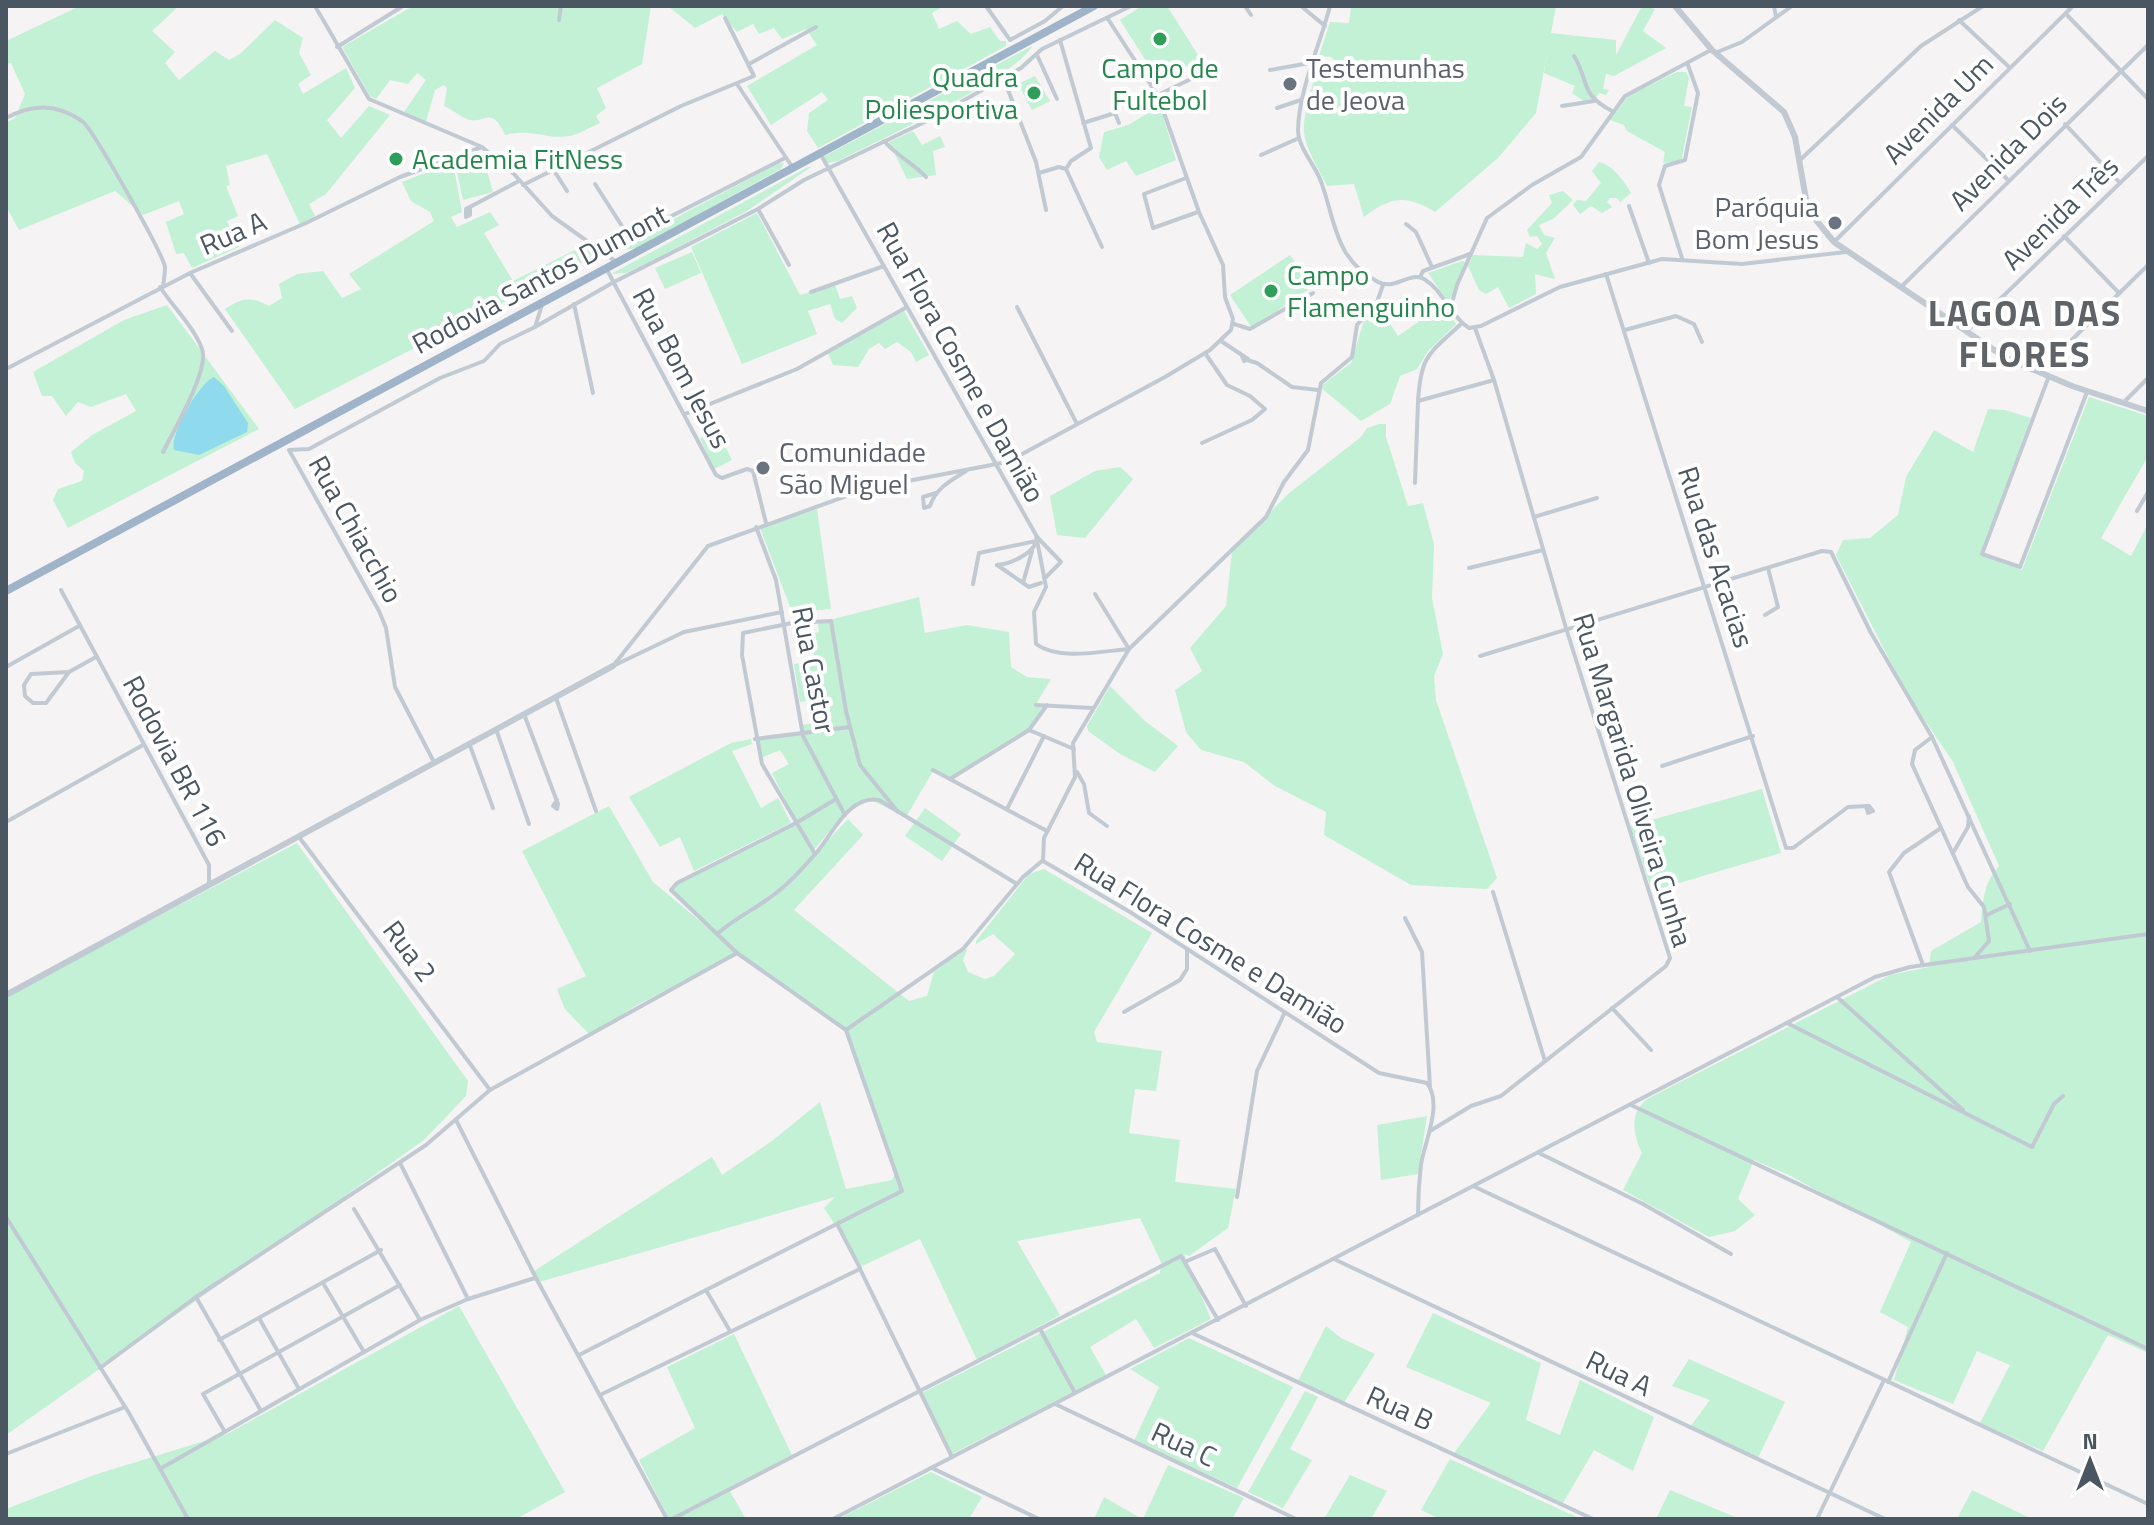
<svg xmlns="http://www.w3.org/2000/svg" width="2154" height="1525" font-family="'Titillium Web',sans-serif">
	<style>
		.green { fill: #c3f1d5 }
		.water { fill: #90daee }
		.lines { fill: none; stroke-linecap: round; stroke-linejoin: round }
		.minor { stroke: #c1cad2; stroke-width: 4 }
		.tertiary { stroke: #c1cad2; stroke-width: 6 }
		.trunk { stroke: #9fb4c9; stroke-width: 8 }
		.leisure-dot { fill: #2e9e5b; stroke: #fff; stroke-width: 3 }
		.worship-dot { fill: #6b7280; stroke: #fff; stroke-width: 3 }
		.labels { text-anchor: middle; stroke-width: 8; stroke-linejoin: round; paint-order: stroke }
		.leisure-label { font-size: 28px; fill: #27864d; stroke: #fff; text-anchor: start }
		.worship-label { font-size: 28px; fill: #5b616d; stroke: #fff; text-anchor: start }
		.street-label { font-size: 28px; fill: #4a5661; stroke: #fff }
		.district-label { font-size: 36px; font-weight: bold; letter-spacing: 2px; fill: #5f6368; stroke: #fff }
	</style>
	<rect width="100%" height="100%" fill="#f5f3f3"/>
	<g class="green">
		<path d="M80 6H179L152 31 175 52 165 63 179 80 215 51 229 60 240 54 275 20 303 38 299 53 311 75 298 84 303 94 346 68 355 88 327 120 341 138 369 106 390 115 326 194 309 204 315 216 300 224 267 154 226 166 230 185 226 186 238 216 227 221 239 247 192 268 184 253 176 254 166 222 184 214 179 201 143 215 115 191 19 230 6 206V123L15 118 25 94 11 63 6 64V41Z"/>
		<path d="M413 6H651L642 64 597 88 606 108 596 116 600 123C590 127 580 134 570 136 545 140 535 128 505 135 491 103 484 126 467 119 459 116 452 109 444 106L447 88 444 85 435 90 426 122 404 112 426 80 417 73 408 84 390 80 376 99 370 96 342 47Z"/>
		<path d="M668 6H944L932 13 939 29 957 21 971 34 990 27 1000 41H1006V46L818 148 807 131 809 113 828 100 822 92 771 125 747 86 817 45 806 29 782 39 774 28 759 34 753 24 737 32 722 14 695 28Z"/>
		<path d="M1142 6H1167L1200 58 1160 83 1120 20Z"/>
		<path d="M1351 6H1556L1536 113 1498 158 1435 212C1406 194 1390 197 1364 217L1354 184 1327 186C1300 133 1298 138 1314 80L1330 81 1338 63 1331 57 1319 56 1330 22 1349 23Z"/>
		<path d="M1642 6 1655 9 1643 31 1666 48 1614 76 1606 74 1603 89 1609 90 1606 95 1599 93 1594 101H1584L1572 93 1575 86 1544 73 1550 33 1616 40V55Z"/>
		<path d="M1032 46C1017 77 875 142 838 161L827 163 823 157Z"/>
		<path d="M1677 72H1686L1689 78 1684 106 1692 107 1681 162 1663 163 1665 152 1627 131 1624 125 1610 120 1629 95Z"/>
		<path d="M1035 76 1050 101 1032 110 1018 84Z"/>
		<path d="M1160 106 1176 160 1136 176 1126 161 1107 170 1099 157 1104 132 1128 125Z"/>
		<path d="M913 131 922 145 940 136 945 147 933 151 936 175 907 179 889 142Z"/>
		<path d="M483 157 493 192 463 200 455 163Z"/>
		<path d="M453 162 462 212 451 217 457 227 490 212 499 225 484 233 513 281 583 246 595 256 295 409 225 309C242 298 250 296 269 306L282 298 279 284 297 274 323 271 342 298 361 289 349 274 434 221 430 212 411 201 402 182Z"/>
		<path d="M1599 162C1613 165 1624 181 1631 193L1620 202 1617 198H1610L1607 202 1612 207 1602 213 1591 206 1580 214 1573 205 1577 200 1586 201 1601 183 1592 171Z"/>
		<path d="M779 163H784L781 169 637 248 613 251Z"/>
		<path d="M808 167H811L747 211 642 266 626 273 611 274Z"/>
		<path d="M1563 191 1573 200 1553 219 1539 225 1544 235 1555 238 1546 253 1555 279 1535 274 1536 294 1509 308 1498 287 1486 294 1479 290 1468 266 1473 255 1523 257 1526 243 1537 249 1542 244 1537 236 1530 237 1527 230 1552 203 1549 195Z"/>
		<path d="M757 213 800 295 835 285 840 299 852 296 857 308 842 323 835 319 830 304 808 311 817 334 742 364 691 247Z"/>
		<path d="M692 252 701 273 665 289 655 268Z"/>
		<path d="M1290 255 1312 287 1252 328 1230 295Z"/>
		<path d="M1462 261 1465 262 1449 303 1428 273Z"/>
		<path d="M167 305 259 429 68 528 53 500 58 489 82 481 84 471 75 463 71 452 92 435 136 411 126 394 91 407 78 402 66 416 52 396H42L33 372 124 320Z"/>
		<path d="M1443 305 1456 324 1428 351 1417 369 1400 376 1390 404 1361 421 1320 387 1351 363 1365 317 1371 323 1384 315 1398 336Z"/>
		<path d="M904 311 929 355 916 362 911 352 897 342 885 349 879 343 869 349 858 367 833 365 828 353Z"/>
		<path d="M2089 397 2148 416V456L2101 538 2131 556 2148 524V1353L2108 1335 2043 1451 1980 1423 2010 1365 1977 1351 1953 1404 1894 1380 1908 1327 1880 1312 1911 1242 1789 1175 1754 1160 1738 1199 1755 1215 1735 1231 1709 1237 1623 1190 1642 1153C1633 1134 1629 1114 1647 1099L1890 975 1929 967 1931 951 1981 922C1983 900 1984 882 1999 866L1953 762 1907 694 1836 555 1843 540 1870 538 1898 515 1906 477 1934 430 1973 452 1988 409 2005 410 2031 418 1980 555 2022 570Z"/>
		<path d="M1379 424H1386V437L1408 506 1423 503 1434 544 1432 598 1443 654 1434 676 1436 700 1497 878 1487 889 1411 885 1324 835 1326 812 1275 786 1244 762 1201 750 1186 732 1175 690 1202 671 1190 648 1226 606 1232 552 1288 494 1361 437 1367 428Z"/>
		<path d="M717 430 732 460 714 469 700 438Z"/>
		<path d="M1120 467 1133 479 1085 538 1057 535 1050 496 1095 471Z"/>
		<path d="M817 509 831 609 792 612 760 528Z"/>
		<path d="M919 597 925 633 967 625 1009 632 1011 667 1027 677 1051 679 1036 704 1047 705 1028 731 950 779 933 771 906 817 869 799 840 818 813 851 815 854 787 883 728 926 776 896 848 819 863 835 794 910 909 1001 927 996 934 972 968 948 963 960 968 972 985 979 994 976 1015 954 993 934 976 944V941L1029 874 1044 869 1152 933 1094 1032 1097 1042 1162 1051 1156 1091 1135 1089 1129 1133 1180 1140 1175 1182 1236 1189 1228 1228 1189 1256 1184 1254 1211 1319 1154 1348 1136 1319 1090 1347 1106 1375 952 1454 920 1394 1160 1273 1161 1262 1140 1218 1017 1241 1060 1315 977 1360 920 1239 862 1266 824 1208 835 1197 539 1282 534 1271 712 1157 722 1175 772 1141 820 1102 846 1189 892 1180 896 1170 848 1031 738 953 637 1005 590 1035 565 1009 557 989 586 976 522 851 609 806 653 882 713 932 671 888 796 821 772 773 789 764 780 750 761 758 755 739 801 733V725L824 722 820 699 800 702 794 664 815 661 809 634 819 632 818 623Z"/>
		<path d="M1110 686 1145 721 1178 746 1155 772 1120 754 1088 731 1087 726Z"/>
		<path d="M751 739 752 744 732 751 761 808 778 798 791 823 694 871 680 837 660 847 629 797 731 743Z"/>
		<path d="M1762 789 1781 853 1652 891 1630 826Z"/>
		<path d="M925 808 961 834 942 861 905 836Z"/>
		<path d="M297 843 468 1081 466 1096 424 1140 6 1435V996Z"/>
		<path d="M1427 1116 1418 1174 1381 1180 1377 1125Z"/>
		<path d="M459 1306 565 1492 516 1519H6V1509L94 1475 227 1434Z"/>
		<path d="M1433 1313 1541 1363 1526 1420 1560 1435 1580 1380 1654 1417 1633 1471 1594 1450 1563 1503 1454 1453 1491 1403 1406 1367Z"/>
		<path d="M1326 1326 1341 1338 1375 1354 1343 1404 1297 1383Z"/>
		<path d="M734 1334 792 1455 728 1488 746 1519H669L639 1460 695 1428 667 1367Z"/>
		<path d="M1189 1338 1293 1387 1237 1488 1134 1441 1159 1387 1130 1369Z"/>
		<path d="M1689 1359 1785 1402 1757 1460 1690 1427 1710 1400 1672 1386Z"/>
		<path d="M1305 1391 1318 1397 1290 1449 1312 1460 1283 1508 1248 1492Z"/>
		<path d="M1450 1459 1581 1519H1440L1421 1510Z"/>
		<path d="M1168 1465 1244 1498 1232 1519H1143Z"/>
		<path d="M931 1472 982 1497 969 1519H838Z"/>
		<path d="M1350 1475 1387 1491 1371 1519H1324Z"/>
		<path d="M1670 1490 1740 1519H1656Z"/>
		<path d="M1972 1490 2032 1519H1957Z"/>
		<path d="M1104 1497 1142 1519H1094Z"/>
	</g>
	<path class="water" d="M214 377 224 386 248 423 247 432 199 455 174 450C169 435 199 383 214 377Z"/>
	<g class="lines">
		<g class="minor">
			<path d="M315 6 369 99 482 147 514 174 552 216 615 261"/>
			<path d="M986 6 1010 40"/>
			<path d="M1245 6 1251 15"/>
			<path d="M1301 6 1325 26"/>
			<path d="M1330 6C1320 45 1299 89 1298 130 1298 147 1314 164 1320 179 1336 220 1333 258 1378 282 1394 291 1410 271 1424 279 1443 290 1450 316 1469 328L1481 326 1560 287 1662 259 1742 264 1846 252"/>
			<path d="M1774 6 1776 17"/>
			<path d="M2066 14 2148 99"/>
			<path d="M559 20 561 6"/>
			<path d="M1959 20 2008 66"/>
			<path d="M1010 40 1045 21 1063 6"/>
			<path d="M1060 40 1091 148 1071 161 1066 169"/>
			<path d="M337 47 403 6"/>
			<path d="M1715 53 1742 42 1792 6"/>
			<path d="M1037 55 1057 99"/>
			<path d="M1574 56C1590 82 1579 94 1612 111"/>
			<path d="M749 64 816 27"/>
			<path d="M1270 70 1315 62"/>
			<path d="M1003 77 1036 162 1046 210"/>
			<path d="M737 84 793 168"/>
			<path d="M1158 95 1199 75"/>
			<path d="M1562 106 1594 101"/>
			<path d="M1277 108 1304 99"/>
			<path d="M6 118C32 104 56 103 82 121 93 129 162 252 165 267 165 273 164 280 163 286"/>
			<path d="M1083 123 1115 113 1119 123"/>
			<path d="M2065 124 2120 183"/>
			<path d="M1952 125 2007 179"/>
			<path d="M884 141C898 157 912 162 926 177"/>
			<path d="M821 155 1036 535 1046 587 1034 612 1036 644C1059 661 1102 651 1129 649L1073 743 1075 777 1044 838 1043 861 1130 912 1379 1073 1427 1083C1443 1104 1425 1141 1421 1164 1419 1181 1418 1198 1418 1215"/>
			<path d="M1261 155 1299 138"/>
			<path d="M1800 160 1921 46 1983 6"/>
			<path d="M553 169 567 191"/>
			<path d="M1039 173 1059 167 1066 169 1102 247"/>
			<path d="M1186 178 1144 194 1153 228 1198 212"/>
			<path d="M595 184 629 237"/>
			<path d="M523 185 681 106 754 76 725 18"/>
			<path d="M1629 206 1649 263"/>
			<path d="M470 207V215L466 217V209L519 181"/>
			<path d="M758 209 789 265"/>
			<path d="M1406 224 1416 232 1432 267"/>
			<path d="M2064 236 2119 293"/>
			<path d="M1834 242 2073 6"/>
			<path d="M601 252 785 158"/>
			<path d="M1682 258 1659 185 1665 166 1685 160 1698 93 1688 65"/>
			<path d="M606 268 716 475 722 478 747 469 753 471 766 523"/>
			<path d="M190 273 232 331"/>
			<path d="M1606 274 1786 848H1793L1848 807 1869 806 1873 811 1868 813 1866 806"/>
			<path d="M1420 277 1423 271 1470 254"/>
			<path d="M160 287C173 307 194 327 202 349 210 369 173 432 163 452"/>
			<path d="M1901 287 2148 45"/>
			<path d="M811 292 884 266"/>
			<path d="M574 304 593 393"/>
			<path d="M1017 307 1077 424"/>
			<path d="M1450 310 1457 285 1487 218 1532 185 1581 157 1625 96 1711 50"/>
			<path d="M1462 323C1429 354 1421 354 1418 401L1494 380"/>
			<path d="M1234 324 1250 329 1313 293"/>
			<path d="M535 327 614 282 758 209 804 180 929 120 1021 68 1042 49 1131 6"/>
			<path d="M1625 330 1676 316 1694 324 1702 342"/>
			<path d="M1966 332 2148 156"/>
			<path d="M1221 341 1248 359 1244 361 1242 356"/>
			<path d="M1247 360 1257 363 1292 387 1318 390"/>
			<path d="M6 369 190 273 306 223 400 177 482 147"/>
			<path d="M2039 372 2148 265"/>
			<path d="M2049 376 1982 554 2020 567 2087 392"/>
			<path d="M2124 402 2148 378"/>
			<path d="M685 414 797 369 907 307"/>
			<path d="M1202 443 1252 420 1265 409 1250 396 1227 385 1205 353"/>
			<path d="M1415 483 1418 402"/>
			<path d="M936 493 923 497 924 508 930 506C936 488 950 481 966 471"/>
			<path d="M2137 511 2148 492"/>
			<path d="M1534 517 1597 498"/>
			<path d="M756 527 776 580 803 736 845 815"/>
			<path d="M1037 537 1061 562 1046 577"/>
			<path d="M997 565 1029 587 1041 583"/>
			<path d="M997 565C1010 564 1030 555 1036 543"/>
			<path d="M1469 568 1543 550"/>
			<path d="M1023 583 1032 551"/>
			<path d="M973 584 979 553 1036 541"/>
			<path d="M61 590 209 865V884"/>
			<path d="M1095 594 1129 649 1266 517 1284 482 1308 450 1321 383 1352 357 1357 325 1377 302 1383 285"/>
			<path d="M1765 615 1778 607 1768 568"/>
			<path d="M1480 656 1822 551 1831 552 1871 633 1932 737 2030 951"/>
			<path d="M615 665 684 632 782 612"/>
			<path d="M613 666 708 546 866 489 1007 462 1165 377 1210 350 1231 330 1233 319 1225 297 1223 265 1199 212 1158 96 1108 19"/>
			<path d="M6 667 79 626"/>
			<path d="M69 672 31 674 24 685 25 696 33 703H46L69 672 96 657"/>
			<path d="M556 698 596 811"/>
			<path d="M1036 705 1092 708"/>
			<path d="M524 714 558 804 557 809 553 806 557 800"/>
			<path d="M496 729 529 824"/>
			<path d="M1029 730 1074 749"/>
			<path d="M1932 737 1915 750 1912 764 1968 887 1984 907 1989 941 1975 957"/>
			<path d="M755 739 850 727"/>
			<path d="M469 743 493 808"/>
			<path d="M434 762 395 687 386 628 379 611 289 450 309 449 440 378 484 361 500 344 535 327 542 305"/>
			<path d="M1662 766 1753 736"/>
			<path d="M933 770 1047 831"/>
			<path d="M1077 772 1084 784 1089 813 1107 826"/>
			<path d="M950 779 1029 730 1047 705"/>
			<path d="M1007 809 1044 736"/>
			<path d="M6 822 143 745"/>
			<path d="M299 837 490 1090"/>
			<path d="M1953 853 1968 827 1969 816"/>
			<path d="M815 854 762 764 742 655 743 633 792 623 831 621 846 711 860 765 898 812"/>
			<path d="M1493 892 1545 1061"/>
			<path d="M1987 915 2010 904"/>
			<path d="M1405 918 1422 952 1430 1087"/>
			<path d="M717 934C733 920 751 911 768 899 786 887 802 869 817 852 833 833 849 795 879 800L1017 884"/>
			<path d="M1923 965 1889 872 1904 853 1941 828"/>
			<path d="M1837 997 1963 1110"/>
			<path d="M1612 1008 1651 1050"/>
			<path d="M1124 1012 1180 980 1187 969V950"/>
			<path d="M1789 1024 2032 1147 2054 1104 2063 1096"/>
			<path d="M846 1030 963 949 1023 877 1042 861"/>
			<path d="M1631 1105 2148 1349"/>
			<path d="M456 1120 536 1278 667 1519"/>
			<path d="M1430 1131 1471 1106 1501 1096 1666 966 1670 958 1566 628 1494 380 1475 328"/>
			<path d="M1539 1153 1643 1204 1731 1254"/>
			<path d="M400 1163 468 1299"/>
			<path d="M1473 1186 2148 1504"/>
			<path d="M1237 1197 1257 1071 1284 1014"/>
			<path d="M354 1209 420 1320"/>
			<path d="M6 1217 129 1413 188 1519"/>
			<path d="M837 1224 860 1268"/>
			<path d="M1336 1260 1885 1519"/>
			<path d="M1187 1261 1215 1249 1246 1306"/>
			<path d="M323 1283 364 1352"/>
			<path d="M706 1290 902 1191 846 1030 737 953 671 890 677 883 796 823 836 799"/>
			<path d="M196 1297 261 1411"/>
			<path d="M259 1318 299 1389"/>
			<path d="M1040 1329 1075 1393"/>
			<path d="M1192 1333 1593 1519"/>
			<path d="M219 1340 381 1250"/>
			<path d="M579 1355 706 1290 730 1331"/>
			<path d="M100 1368 196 1297 426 1145 490 1090 737 953"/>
			<path d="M1888 1382 1947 1253"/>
			<path d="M602 1394 860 1269 952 1457"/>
			<path d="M1055 1404 1296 1519"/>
			<path d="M225 1432 203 1394 400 1285"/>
			<path d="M6 1454 125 1407"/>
			<path d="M932 1468 1039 1519"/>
			<path d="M160 1469 420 1320 468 1299 535 1278"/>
			<path d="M672 1519 1181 1256 1218 1320"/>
			<path d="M833 1519 1875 977 1910 967 2148 934"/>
			<path d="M1817 1519 1884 1380"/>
		</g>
		<g class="tertiary">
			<path d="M1675 6 1712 50 1784 112 1795 137 1806 199 1816 220 1834 242 2006 358 2072 386 2148 411"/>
			<path d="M6 995 613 666"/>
		</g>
		<path class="trunk" d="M6 591 1094 6"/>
	</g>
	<g class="leisure-dot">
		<circle cx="1160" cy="39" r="8"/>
		<circle cx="1034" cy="93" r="8"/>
		<circle cx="396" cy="159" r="8"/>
		<circle cx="1271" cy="291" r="8"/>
	</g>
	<g class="worship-dot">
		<circle cx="1290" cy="84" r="8"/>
		<circle cx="1835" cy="223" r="8"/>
		<circle cx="763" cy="468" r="8"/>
	</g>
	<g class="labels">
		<g class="leisure-label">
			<text x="1160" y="78" text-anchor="middle">Campo de<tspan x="1160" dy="32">Fultebol</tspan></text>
			<text x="1018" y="87" text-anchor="end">Quadra<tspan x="1018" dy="32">Poliesportiva</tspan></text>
			<text x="412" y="169">Academia FitNess</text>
			<text x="1287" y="285">Campo<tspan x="1287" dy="32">Flamenguinho</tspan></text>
		</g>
		<g class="worship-label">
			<text x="1306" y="78">Testemunhas<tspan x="1306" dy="32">de Jeova</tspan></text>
			<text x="1819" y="217" text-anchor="end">Paróquia<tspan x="1819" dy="32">Bom Jesus</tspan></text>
			<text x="779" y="462">Comunidade<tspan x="779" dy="32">São Miguel</tspan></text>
		</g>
		<g class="street-label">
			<text transform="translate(1938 109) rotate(-45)" y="10">Avenida Um</text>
			<text transform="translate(2008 152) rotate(-45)" y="10">Avenida Dois</text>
			<text transform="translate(2060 213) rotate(-44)" y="10">Avenida Três</text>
			<text transform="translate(233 233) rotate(-23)" y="10">Rua A</text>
			<text transform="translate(540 279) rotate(-28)" y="10">Rodovia Santos Dumont</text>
			<text transform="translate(961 362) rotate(61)" y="10">Rua Flora Cosme e Damião</text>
			<text transform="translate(682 368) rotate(62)" y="10">Rua Bom Jesus</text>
			<text transform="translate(356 529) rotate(61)" y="10">Rua Chiacchio</text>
			<text transform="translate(1716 557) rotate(72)" y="10">Rua das Acacias</text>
			<text transform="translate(814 670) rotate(79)" y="10">Rua Castor</text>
			<text transform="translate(175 761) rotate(62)" y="10">Rodovia BR 116</text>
			<text transform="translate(1633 780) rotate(73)" y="10">Rua Margarida Oliveira Cunha</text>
			<text transform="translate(1211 943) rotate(32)" y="10">Rua Flora Cosme e Damião</text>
			<text transform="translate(410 951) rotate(53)" y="10">Rua 2</text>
			<text transform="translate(1619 1373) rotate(26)" y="10">Rua A</text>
			<text transform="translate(1400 1408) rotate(24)" y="10">Rua B</text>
			<text transform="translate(1184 1444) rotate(25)" y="10">Rua C</text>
		</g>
		<g class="district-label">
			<text x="2025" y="326">LAGOA DAS<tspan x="2025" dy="41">FLORES</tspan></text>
		</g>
	</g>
	<rect width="2154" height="1525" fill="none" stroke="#4a5661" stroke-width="16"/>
	<g transform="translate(2090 1461)" stroke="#ffffff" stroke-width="6" paint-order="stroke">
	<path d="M0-6L14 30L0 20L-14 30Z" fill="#4a5661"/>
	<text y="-12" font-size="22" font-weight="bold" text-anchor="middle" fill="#4a5661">N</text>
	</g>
</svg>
